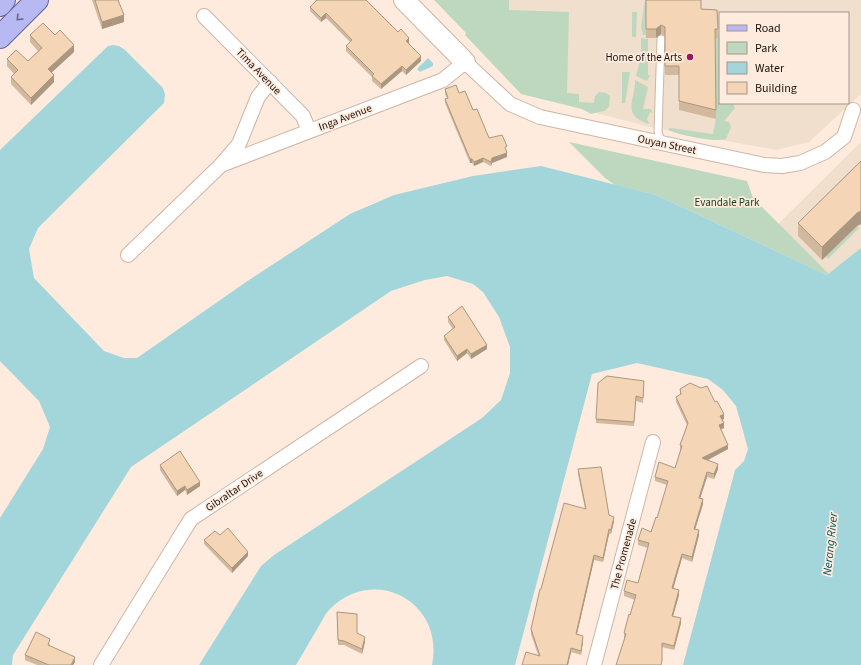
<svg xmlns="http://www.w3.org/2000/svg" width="861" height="665" font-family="'Source Sans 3',sans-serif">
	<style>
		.commercial { fill: #efdfcc; fill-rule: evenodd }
		.green { fill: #bdd8bf }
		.water { fill: #a2d6da }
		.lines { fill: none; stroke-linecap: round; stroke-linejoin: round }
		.lane-casing { stroke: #cdb6a5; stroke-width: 9 }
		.street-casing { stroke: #cdb6a5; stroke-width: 16 }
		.secondary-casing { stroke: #cdb6a5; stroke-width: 22 }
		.primary-casing { stroke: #62619e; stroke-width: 24 }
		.lane { stroke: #fff; stroke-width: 7 }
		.street { stroke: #fff; stroke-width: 14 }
		.secondary { stroke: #fff; stroke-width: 20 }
		.primary { stroke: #b8b9f3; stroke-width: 22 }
		.wall { fill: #d2b89d }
		.shaded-wall { fill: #ab967f }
		.building { fill: #f4d6b6; stroke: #ab967f }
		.oneway { stroke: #6a6680 }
		.poi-dot { fill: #9e1562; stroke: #ffebdd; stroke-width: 1.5 }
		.labels { text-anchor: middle; stroke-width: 3.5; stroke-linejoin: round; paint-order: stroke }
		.poi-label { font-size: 11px; fill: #1c140e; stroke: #ffebdd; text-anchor: end }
		.street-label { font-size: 11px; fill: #1c140e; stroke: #ffebdd }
		.park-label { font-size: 11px; fill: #12421b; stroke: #ffebdd }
		.water-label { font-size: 12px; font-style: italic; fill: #025156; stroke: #ffebdd }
	</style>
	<rect width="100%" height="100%" fill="#ffebdd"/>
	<g class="commercial">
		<path d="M509 0H861V94L809 142 777 150 645 126 566 105 509 10ZM720 13H848V103H720Z"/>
		<path d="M861 142V248L829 274 778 224Z"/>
	</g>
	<g class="green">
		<path d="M434 0H509V10L569 12 567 93 579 94V102L594 103 595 96 599 92 606 93 610 96 609 107 604 111 591 114 582 109 521 94 465 35 466 33Z"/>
		<path d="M645 0H646V35H643L641 27Z"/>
		<path d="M632 12H637L636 37H632Z"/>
		<path d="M720 21V103H733L735 108 724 121 729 122 731 127 726 139C716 143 679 135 668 130L670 128 713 134 716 119 715 38H718Z"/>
		<path d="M641 38 648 39V75H650L647 81 636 76 641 57Z"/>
		<path d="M622 72H630L625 103H622Z"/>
		<path d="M635 80 648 87 643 109H651L653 113 650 112 647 119 649 124C620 115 636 99 635 80Z"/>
		<path d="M569 142 747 181 753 198 829 274 827 275 656 195 615 185 605 178Z"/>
		<path d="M857 226 859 228 828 259 826 256Z"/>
	</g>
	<g class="water">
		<path d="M113 45 119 46 125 50 163 88 165 94 164 103 38 228 29 249 34 278 104 351 124 358H137L246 282 350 214 394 195 473 176 541 166 656 195 827 275 861 248V665H683L735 470 744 461 748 449 736 406 723 390 708 379 637 363 592 374 515 665H432C445 601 373 564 329 610 325 614 322 621 319 626 311 639 304 652 296 665H199L261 566 274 555 482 418 501 400 510 373V347L499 317 483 292 473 284 447 276 425 280 391 291 131 467 13 655 12 665H0V518L43 449 50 427 39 401 0 361V150L108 46Z"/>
		<path d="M428 58 433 63V66L420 72 417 69Z"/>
	</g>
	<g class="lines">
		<defs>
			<path id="lane" d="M661 39 658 131 661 143"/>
			<g id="street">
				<path d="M204 16 303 116 309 131"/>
				<path d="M221 165 443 80 465 62 510 104 540 117 764 165 782 166 800 163 825 152 844 137 853 110"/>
				<path d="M128 255 221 165 239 144 258 97 270 82"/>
				<path d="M101 665 191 519 421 366"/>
				<path d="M594 665 653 442"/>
			</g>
			<path id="secondary" d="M404 0 465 62"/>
			<g id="primary">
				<path d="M0 5 4 0"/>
				<path d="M0 37 37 0"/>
			</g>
		</defs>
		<use href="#lane" class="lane-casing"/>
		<use href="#street" class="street-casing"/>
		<use href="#secondary" class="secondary-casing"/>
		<use href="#primary" class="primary-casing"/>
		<use href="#lane" class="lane"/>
		<use href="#street" class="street"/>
		<use href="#secondary" class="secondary"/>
		<use href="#primary" class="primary"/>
	</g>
	<g class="wall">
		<path d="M92 0H118L124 22 102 29Z"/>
		<path d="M314 0H366L398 32 409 42V43L421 61 406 75 402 71 381 89 372 81V77L346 51V46L350 42 326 18 321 22 310 11V7L316 1Z"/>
		<path d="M646 0 701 9 717 10 718 38H715L716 119 679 110V75H665V36L661 34 656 38H646Z"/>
		<path d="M30 35H55L74 52 51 72 54 82 31 105 11 84V77L14 74 7 66V59L28 61 38 51 30 42Z"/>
		<path d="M445 89 459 93 473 110 489 138 507 150H506L507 157 492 163 491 166 483 162 474 166 472 163H470L445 103V99L447 98 445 94Z"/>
		<path d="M861 161V224L857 226 822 260 798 236V223Z"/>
		<path d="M448 317 487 349 471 359 467 353 457 361 444 340V336L453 329 448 322Z"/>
		<path d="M644 386 643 403 636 401 634 426 596 423V419Z"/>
		<path d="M680 389 715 402 724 419 722 420 724 428 721 429 728 449 708 460 718 469 714 479 707 477 700 498 703 504 695 529 699 535 692 562 682 558 673 588 679 595 673 616 681 623 674 650 624 638V633L635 600 624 596V591L638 583 648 548 638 545V540L651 532 657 518 667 485 655 481V477L675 468 681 450H680V445L687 425 676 402V397L680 395Z"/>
		<path d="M160 465 200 486 187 495 185 490 177 496 160 470Z"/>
		<path d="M578 469 609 515 614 521 611 534H609L603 562 594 560 577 634 583 641 581 655 571 652 568 665H522L538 655 531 634V629L541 589 585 509 578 474Z"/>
		<path d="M220 535 248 556 232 573 204 544V540Z"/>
		<path d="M337 612 365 642 362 654 344 645H338Z"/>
		<path d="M50 644V646L75 662 73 665H37L25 660V655Z"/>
	</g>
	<g class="shaded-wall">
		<path d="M326 13V18L321 22V18Z"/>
		<path d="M124 15V22L102 29V22Z"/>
		<path d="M661 25V34L656 38V29Z"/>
		<path d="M409 38V42L406 45V41Z"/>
		<path d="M74 45V52L48 76V69Z"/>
		<path d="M421 56V61L406 75V70Z"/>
		<path d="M402 66V71L381 89V84Z"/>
		<path d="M54 75V82L31 105V98Z"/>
		<path d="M507 153V157L492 163 491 166V162L492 158Z"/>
		<path d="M483 158V162L474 166V162Z"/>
		<rect x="470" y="159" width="2" height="4"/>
		<path d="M861 211V224L857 226 822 260V247L857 213Z"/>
		<path d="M487 345V349L471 359V354Z"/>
		<path d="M467 349V353L457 361V356Z"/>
		<path d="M724 414V419L720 421V416Z"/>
		<path d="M724 423V428L719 430V425Z"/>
		<path d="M728 445V449L702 463V458Z"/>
		<path d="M718 464V469L714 479V474Z"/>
		<path d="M707 472V477L699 502V498Z"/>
		<path d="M200 482V486L187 495V490Z"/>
		<path d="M185 486V490L177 496V491Z"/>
		<path d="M703 499V504L694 533V529Z"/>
		<path d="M614 517V521L611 534V530Z"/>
		<path d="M609 529V534L603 562V558Z"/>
		<path d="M699 530V535L692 562V557Z"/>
		<path d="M248 552V556L232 573V568Z"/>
		<path d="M682 554V558L672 593V588Z"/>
		<path d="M594 555V560L576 638V634Z"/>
		<path d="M679 590V595L672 620V616Z"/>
		<path d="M681 618V623L674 650V646Z"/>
		<path d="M583 636V641L581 655V651Z"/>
		<path d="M365 637V642L362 654V649Z"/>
		<path d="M571 648V652L568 665H567Z"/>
		<path d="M75 657V662L73 665H71Z"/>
	</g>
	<g class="building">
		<path d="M95 0H118L124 15 102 22Z"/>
		<path d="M317 0H366L398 32 401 29 409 38 406 41 421 56 406 70 402 66 381 84 372 76 374 74 346 46 352 40 326 13 321 18 310 7Z"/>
		<path d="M646 0H701V9L717 10 718 29H715L716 110 679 101V66H665V27L661 25 656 29H646Z"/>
		<path d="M43 23 55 35 60 30 74 45 48 69 54 75 31 98 11 77 18 70 7 59 16 50 28 61 42 48 30 35Z"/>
		<path d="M456 85 459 93 465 91 473 110 477 109 489 138 502 135 507 146 505 147 507 153 492 158 491 162 483 158 474 162 472 159H470L445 99 448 98 445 89Z"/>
		<path d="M861 161V211L857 213 822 247 798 223Z"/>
		<path d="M462 306 487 345 471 354 467 349 457 356 444 336 455 327 448 317Z"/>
		<path d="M607 376 644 381 643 398 636 396 634 422 596 419 598 383Z"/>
		<path d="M690 383 701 388 707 386 715 402 717 401 724 414 720 416 724 423 719 425 728 445 702 458 718 464 714 474 707 472 699 498 703 499 694 529 699 530 692 557 682 554 672 588 679 590 672 616 681 618 674 646 662 643V660L661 665H616L626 634 624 633 629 614 630 615 636 595 624 591 627 580 638 583 649 543 638 540 642 528 651 532 656 517 657 518 668 481 655 477 659 462 675 468 682 446 680 445 688 423 676 397 681 394 680 389Z"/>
		<path d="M180 451 200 482 187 490 185 486 177 491 160 465Z"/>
		<path d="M601 467 609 515 614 517 611 530 609 529 603 558 594 555 576 634 583 636 581 651 571 648 567 665H522L526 652 540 656 531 629 540 589H541L564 503 586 509 578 469Z"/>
		<path d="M228 528 248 552 232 568 204 540 215 531 220 535Z"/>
		<path d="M337 612 357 614V633L365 637 362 649 344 641 338 640Z"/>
		<path d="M36 632 50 639 48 645 75 657 71 665H49L25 655Z"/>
	</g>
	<defs><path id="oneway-chevron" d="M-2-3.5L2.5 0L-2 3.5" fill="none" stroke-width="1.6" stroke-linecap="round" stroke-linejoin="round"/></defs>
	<use class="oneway" href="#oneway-chevron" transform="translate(19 18) rotate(135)"/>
	<circle class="poi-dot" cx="690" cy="57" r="4"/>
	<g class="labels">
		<g class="poi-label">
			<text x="682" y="61">Home of the Arts</text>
		</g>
		<g class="street-label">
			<text transform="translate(259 71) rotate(46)" y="4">Tima Avenue</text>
			<text transform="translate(345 117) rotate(-21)" y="4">Inga Avenue</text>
			<text transform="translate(667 144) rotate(12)" y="4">Ouyan Street</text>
			<text transform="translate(234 490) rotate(-34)" y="4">Gibraltar Drive</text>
			<text transform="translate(623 554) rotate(-75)" y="4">The Promenade</text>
		</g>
		<g class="park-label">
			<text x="727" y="206">Evandale Park</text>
		</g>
		<g class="water-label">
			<text transform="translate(830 544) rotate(-84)" y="4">Nerang River</text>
		</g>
	</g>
	<rect x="719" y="12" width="130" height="92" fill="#ffebdd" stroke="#a4958a"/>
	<rect x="727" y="25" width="20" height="6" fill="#b8b9f3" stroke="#a4958a"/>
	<text x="755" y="32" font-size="12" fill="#1c140e">Road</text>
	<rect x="727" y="42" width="20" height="12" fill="#bdd8bf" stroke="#a4958a"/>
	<text x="755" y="52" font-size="12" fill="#1c140e">Park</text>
	<rect x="727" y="62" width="20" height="12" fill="#a2d6da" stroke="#a4958a"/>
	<text x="755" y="72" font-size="12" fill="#1c140e">Water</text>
	<rect x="727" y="82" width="20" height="12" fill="#f4d6b6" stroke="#a4958a"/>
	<text x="755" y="92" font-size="12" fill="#1c140e">Building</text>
</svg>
